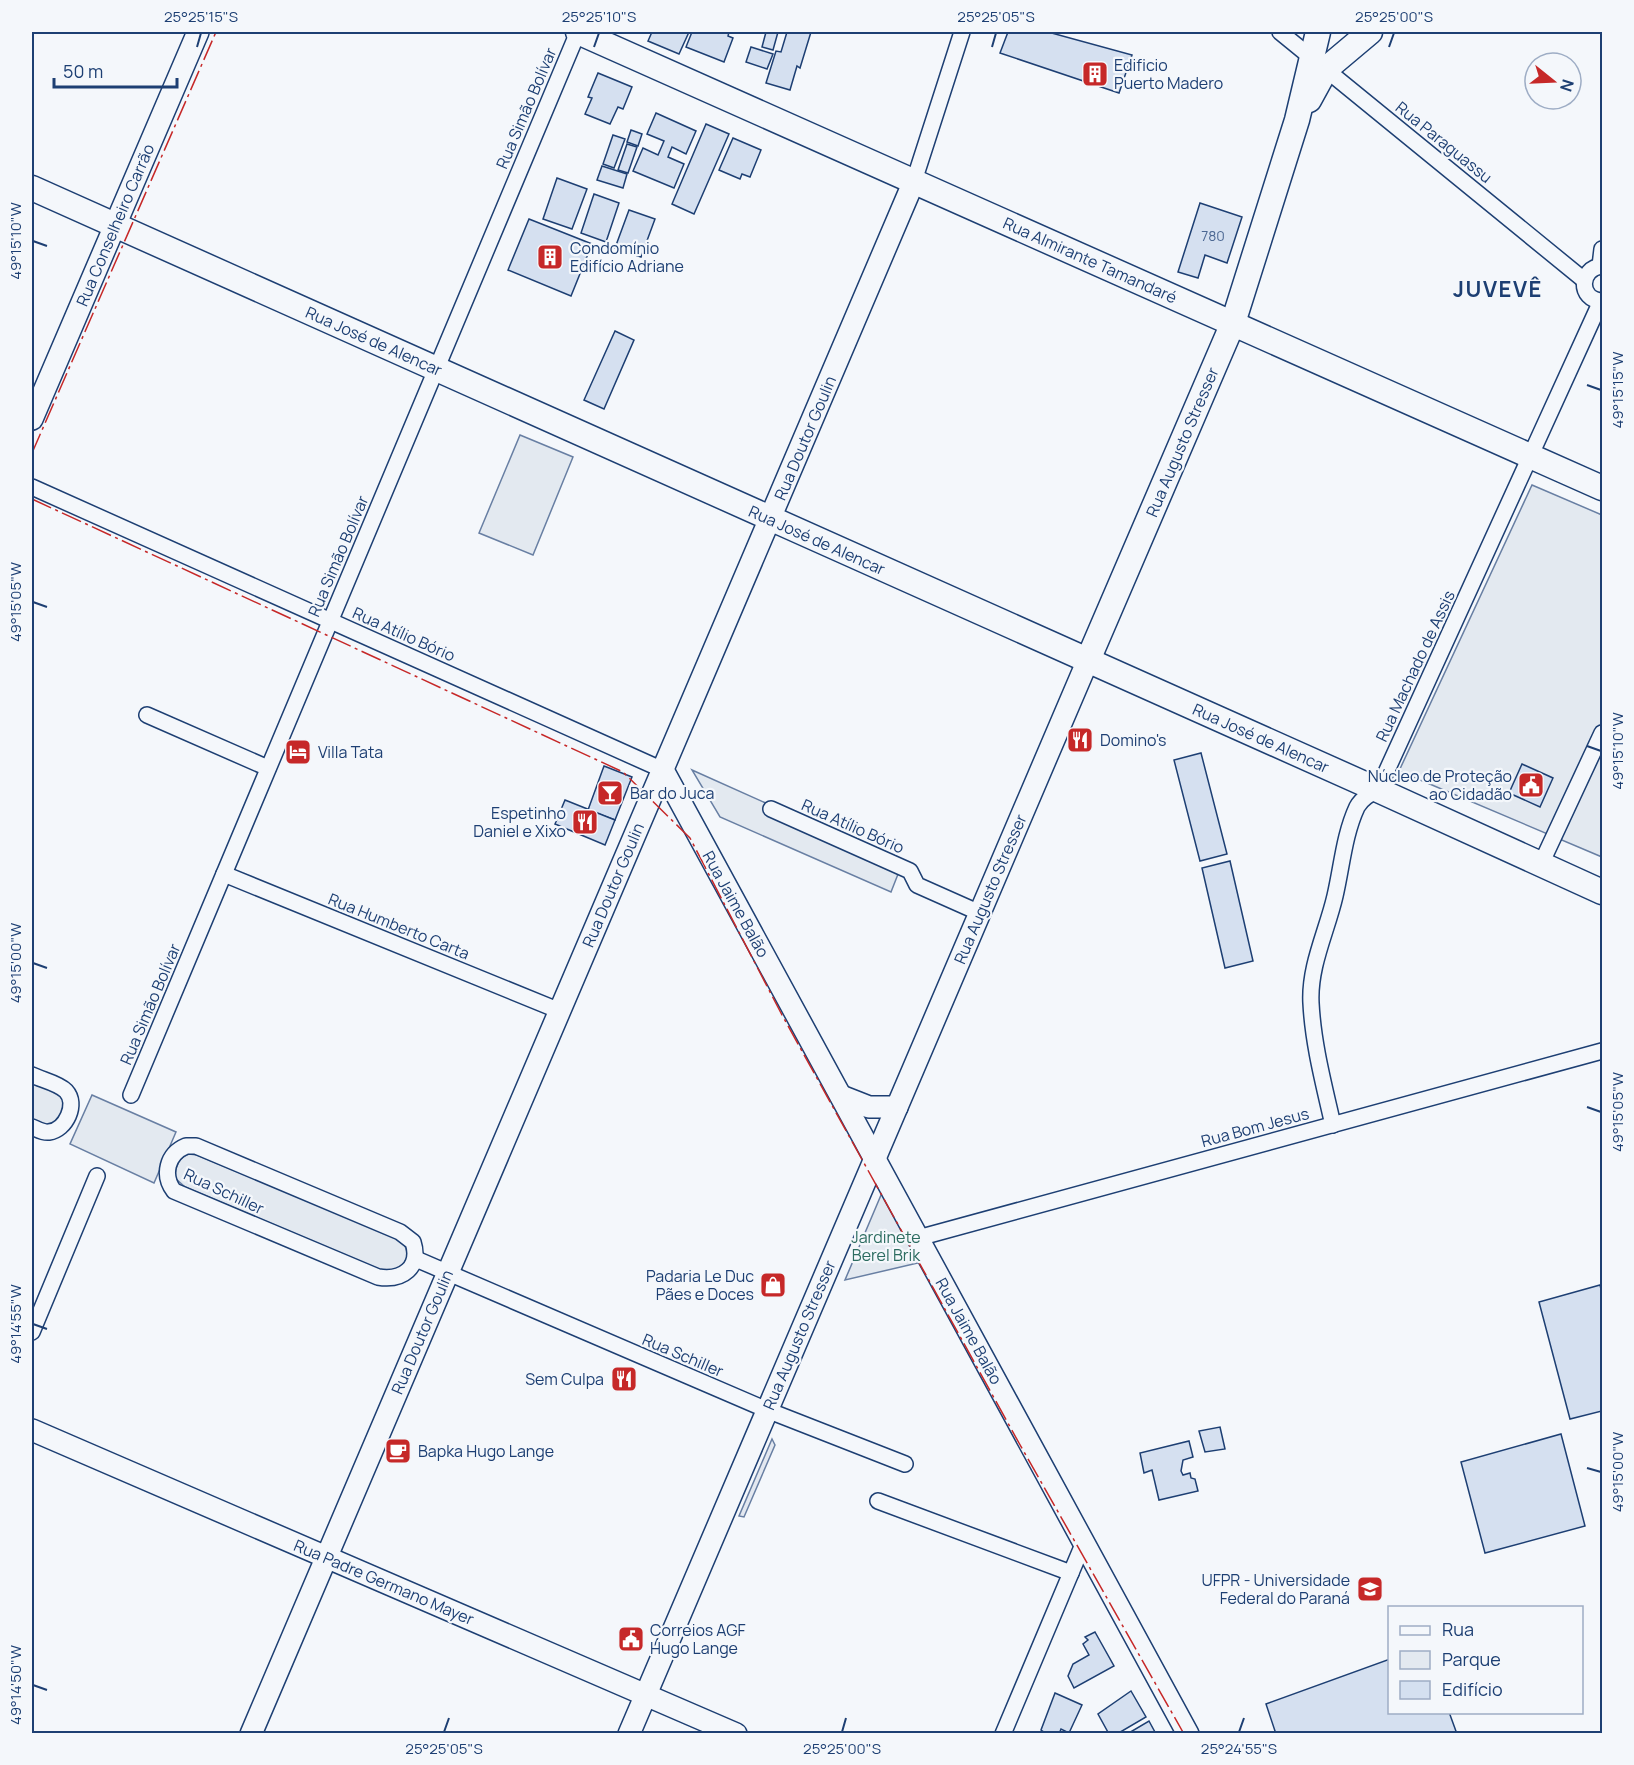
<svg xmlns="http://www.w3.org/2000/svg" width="1634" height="1765" font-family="Manrope,sans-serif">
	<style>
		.green { fill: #e3e9f0; stroke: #687fa3; stroke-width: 1.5 }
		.parking { fill: #e3e8f0; stroke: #687fa3; stroke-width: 1.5 }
		.building { fill: #d5e0f0; stroke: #1d3f73; stroke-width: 1.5 }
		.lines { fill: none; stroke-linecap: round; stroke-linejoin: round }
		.street-casing { stroke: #1d3f73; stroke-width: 18 }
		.secondary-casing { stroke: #1d3f73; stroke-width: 24 }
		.primary-casing { stroke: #1d3f73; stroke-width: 27 }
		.street { stroke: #f4f7fb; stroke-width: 15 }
		.secondary { stroke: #f4f7fb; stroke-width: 21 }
		.primary { stroke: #f4f7fb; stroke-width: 24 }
		.power { stroke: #c62828; stroke-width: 1.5; stroke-dasharray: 21 4.5 3 4.5; stroke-linecap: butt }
		.ticks { fill: none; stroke: #1d3f73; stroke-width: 2 }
		.labels { text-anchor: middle; stroke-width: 4.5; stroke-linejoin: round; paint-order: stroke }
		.number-label { font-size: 14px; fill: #4b6792 }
		.poi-label { font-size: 16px; fill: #1d3f73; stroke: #f4f7fb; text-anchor: start }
		.street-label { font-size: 16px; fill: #1d3f73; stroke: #f4f7fb }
		.park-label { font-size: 16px; fill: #2c6c60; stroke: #f4f7fb }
		.district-label { font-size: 22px; font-weight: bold; letter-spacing: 1.5px; fill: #1d3f73; stroke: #f4f7fb }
		.neatline { fill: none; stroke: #1d3f73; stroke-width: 2 }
		.ticks-label { font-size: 15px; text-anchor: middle; fill: #1d3f73 }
	</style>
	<rect width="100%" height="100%" fill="#f4f7fb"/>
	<g class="green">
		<path d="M520 435 573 457 533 555 479 533Z"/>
		<path d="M1532 485 1602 515V857L1399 771Z"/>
		<path d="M692 770 902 864 891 892 720 817Z"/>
		<path d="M32 1081C39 1084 53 1087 59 1092 72 1103 59 1119 50 1126L32 1121Z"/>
		<path d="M92 1095 176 1132 154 1183 70 1144Z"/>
		<path d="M189 1154 197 1155 399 1239C416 1254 404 1273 383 1271L185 1187 175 1178C175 1167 178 1158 189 1154Z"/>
		<path d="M884 1188 922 1262 845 1280Z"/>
	</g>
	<path class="parking" d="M772 1439 775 1445 744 1517 739 1516Z"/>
	<g class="building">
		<path d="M652 32H689L679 54 648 41Z"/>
		<path d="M692 32H729L728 36 733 38 724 62 686 47Z"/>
		<path d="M766 32H778L773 50 762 47Z"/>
		<path d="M787 32H811L800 68 797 66 790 90 766 83 776 51 781 52Z"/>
		<path d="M1008 32H1048L1132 55 1119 93 1000 53Z"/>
		<path d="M751 47 773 54 767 69 746 62Z"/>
		<path d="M598 73 632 87 623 109 618 107 610 124 585 114 592 98 588 97Z"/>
		<path d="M656 113 696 131 686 154 672 147 668 157 684 164 674 188 633 171 643 148 658 155 664 141 647 134Z"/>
		<path d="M706 124 729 134 694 214 672 204Z"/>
		<path d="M631 130 642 134 638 146 627 142Z"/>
		<path d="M613 135 625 139 614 168 603 164Z"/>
		<path d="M733 138 761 150 750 177 742 174 740 179 719 170Z"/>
		<path d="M627 144 637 147 628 173 618 170Z"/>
		<path d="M602 166 627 174 623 188 597 180Z"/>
		<path d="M557 178 587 189 572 229 543 219Z"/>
		<path d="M594 194 619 203 606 242 581 233Z"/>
		<path d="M1200 203 1242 217 1227 263 1205 255 1198 278 1178 272Z"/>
		<path d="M629 210 655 219 641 257 615 248Z"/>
		<path d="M529 219 592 244 571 296 508 270Z"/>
		<path d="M615 331 634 340 604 409 584 400Z"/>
		<path d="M1201 753 1227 854 1200 861 1174 760Z"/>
		<path d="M1522 764 1553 778 1540 807 1509 793Z"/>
		<path d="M604 766 632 777 615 820 588 810Z"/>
		<path d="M565 800 615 820 605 845 555 824Z"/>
		<path d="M1230 861 1253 961 1225 968 1202 868Z"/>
		<path d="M1600 1285 1602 1293V1411L1570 1419 1539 1302Z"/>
		<path d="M1220 1427 1225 1449 1205 1452 1199 1431Z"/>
		<path d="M1561 1434 1585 1526 1485 1553 1461 1462Z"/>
		<path d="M1189 1441 1193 1457 1183 1460 1181 1471 1183 1475 1190 1473 1191 1478 1195 1479 1198 1491 1159 1500 1152 1470 1144 1473 1140 1453Z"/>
		<path d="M1095 1632 1114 1666 1074 1688 1068 1676 1073 1664 1089 1655 1083 1644 1088 1640 1085 1637Z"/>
		<path d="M1390 1659V1712H1449L1457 1734H1276L1266 1704Z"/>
		<path d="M1131 1691 1146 1717 1117 1734H1109L1098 1714Z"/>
		<path d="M1055 1693 1082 1705 1069 1733 1061 1729 1059 1734H1047L1041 1730Z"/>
		<path d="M1149 1721 1156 1734H1127Z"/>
	</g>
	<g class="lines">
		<defs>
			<g id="street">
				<path d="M1280 32 1584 280"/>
				<path d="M914 181 962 32"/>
				<path d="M1600 266 1602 249"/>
				<path d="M1602 266C1579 268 1578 300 1602 301"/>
				<path d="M32 487 663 770"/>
				<path d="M147 715 268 768"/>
				<path d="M771 809 910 871 917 885 980 913"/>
				<path d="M1541 864 1602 733"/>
				<path d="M224 874 560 1011"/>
				<path d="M32 1075C42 1080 58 1083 66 1091 78 1104 66 1130 49 1132 43 1133 37 1129 32 1127"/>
				<path d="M131 1095 578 32"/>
				<path d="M1333 1125C1324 1085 1313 1044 1311 1003 1309 966 1327 931 1335 896 1342 866 1344 835 1357 807 1362 798 1370 794 1378 790L1601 301"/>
				<path d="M186 1146H196L400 1232 413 1242C421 1267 403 1281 378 1277L174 1191C162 1175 167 1154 186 1146Z"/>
				<path d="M918 1238 1602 1051"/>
				<path d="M416 1259 767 1410 905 1464"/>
				<path d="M32 1332 97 1176"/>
				<path d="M878 1501 1071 1573"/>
				<path d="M1003 1734 1084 1542"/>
			</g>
			<g id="secondary">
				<path d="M32 419 198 32"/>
				<path d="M663 770 1188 1734"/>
				<path d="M841 1096 869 1107H897"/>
				<path d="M32 1430 736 1734"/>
				<path d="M251 1734 914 181"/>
				<path d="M629 1734 1088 660"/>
			</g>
			<g id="primary">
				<path d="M578 32 1602 488"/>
				<path d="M1309 100 1326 69 1370 32"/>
				<path d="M32 188 1378 790 1602 892"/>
				<path d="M1088 660 1233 323 1297 120 1318 32"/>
			</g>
		</defs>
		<use href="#street" class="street-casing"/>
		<use href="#secondary" class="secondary-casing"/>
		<use href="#primary" class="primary-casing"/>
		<use href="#street" class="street"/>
		<use href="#secondary" class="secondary"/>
		<use href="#primary" class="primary"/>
		<g class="power">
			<path d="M32 453 216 32"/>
			<path d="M32 499 623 772 690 838 782 1015 1019 1443 1184 1734"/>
		</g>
	</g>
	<path class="ticks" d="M197 47 201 33M594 47 599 33M992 47 996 33M1389 47 1394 33M33 241 47 246M1587 385 1601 390M33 602 47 607M1587 746 1601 751M33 963 47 968M1587 1107 1601 1112M33 1324 47 1329M1587 1468 1601 1472M33 1685 47 1690M444 1732 449 1718M842 1732 846 1718M1239 1732 1244 1718"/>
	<defs>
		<symbol id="building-square" viewBox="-11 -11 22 22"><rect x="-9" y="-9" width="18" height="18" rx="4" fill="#c62828" stroke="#f4f7fb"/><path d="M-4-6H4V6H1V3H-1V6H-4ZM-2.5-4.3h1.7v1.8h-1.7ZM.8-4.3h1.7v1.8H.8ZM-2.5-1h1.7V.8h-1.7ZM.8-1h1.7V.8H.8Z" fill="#fff"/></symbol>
		<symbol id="restaurant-square" viewBox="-11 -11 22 22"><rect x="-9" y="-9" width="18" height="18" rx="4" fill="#c62828" stroke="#f4f7fb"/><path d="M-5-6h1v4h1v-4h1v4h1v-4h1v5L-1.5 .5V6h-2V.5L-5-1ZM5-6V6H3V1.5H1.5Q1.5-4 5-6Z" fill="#fff"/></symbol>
		<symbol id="hotel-square" viewBox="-11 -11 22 22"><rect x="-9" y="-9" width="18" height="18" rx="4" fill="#c62828" stroke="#f4f7fb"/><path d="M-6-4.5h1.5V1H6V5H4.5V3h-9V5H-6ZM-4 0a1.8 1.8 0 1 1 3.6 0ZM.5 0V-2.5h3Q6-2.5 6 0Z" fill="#fff"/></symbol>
		<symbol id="civic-square" viewBox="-11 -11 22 22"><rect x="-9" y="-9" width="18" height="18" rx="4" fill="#c62828" stroke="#f4f7fb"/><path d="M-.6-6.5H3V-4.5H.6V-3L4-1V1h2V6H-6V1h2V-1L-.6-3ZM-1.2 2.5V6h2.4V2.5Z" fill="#fff"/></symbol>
		<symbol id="bar-square" viewBox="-11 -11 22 22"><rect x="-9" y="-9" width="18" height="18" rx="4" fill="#c62828" stroke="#f4f7fb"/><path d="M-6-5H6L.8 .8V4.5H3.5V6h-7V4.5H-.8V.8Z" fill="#fff"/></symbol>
		<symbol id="shop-square" viewBox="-11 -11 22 22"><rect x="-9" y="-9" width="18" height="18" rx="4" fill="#c62828" stroke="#f4f7fb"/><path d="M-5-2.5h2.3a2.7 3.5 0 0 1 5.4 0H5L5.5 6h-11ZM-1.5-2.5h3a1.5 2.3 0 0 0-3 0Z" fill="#fff"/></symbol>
		<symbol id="cafe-square" viewBox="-11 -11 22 22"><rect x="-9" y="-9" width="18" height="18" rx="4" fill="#c62828" stroke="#f4f7fb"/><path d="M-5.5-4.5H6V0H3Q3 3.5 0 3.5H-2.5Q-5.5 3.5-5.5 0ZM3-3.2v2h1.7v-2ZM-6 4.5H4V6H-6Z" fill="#fff"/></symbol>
		<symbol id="university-square" viewBox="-11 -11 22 22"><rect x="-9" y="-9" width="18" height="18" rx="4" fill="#c62828" stroke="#f4f7fb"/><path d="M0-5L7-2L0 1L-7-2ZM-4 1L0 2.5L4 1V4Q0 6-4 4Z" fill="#fff"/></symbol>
	</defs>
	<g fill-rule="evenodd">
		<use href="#building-square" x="1080" y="59" width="30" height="30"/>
		<use href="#building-square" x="535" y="242" width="30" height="30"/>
		<use href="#restaurant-square" x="1065" y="725" width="30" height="30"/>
		<use href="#hotel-square" x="283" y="737" width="30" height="30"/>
		<use href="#civic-square" x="1516" y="770" width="30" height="30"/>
		<use href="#bar-square" x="595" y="778" width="30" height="30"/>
		<use href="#restaurant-square" x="570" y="807" width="30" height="30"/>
		<use href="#shop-square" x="758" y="1270" width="30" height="30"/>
		<use href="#restaurant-square" x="609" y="1364" width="30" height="30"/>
		<use href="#cafe-square" x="383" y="1436" width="30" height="30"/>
		<use href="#university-square" x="1355" y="1574" width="30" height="30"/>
		<use href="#civic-square" x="616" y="1624" width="30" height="30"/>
	</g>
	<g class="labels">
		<g class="number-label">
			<text x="1213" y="241">780</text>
		</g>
		<g class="poi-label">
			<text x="1114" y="71">Edificio<tspan x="1114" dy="18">Puerto Madero</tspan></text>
			<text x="570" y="254">Condomínio<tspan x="570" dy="18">Edifício Adriane</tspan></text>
			<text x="1100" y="746">Domino's</text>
			<text x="318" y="758">Villa Tata</text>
			<text x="1512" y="782" text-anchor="end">Núcleo de Proteção<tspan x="1512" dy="18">ao Cidadão</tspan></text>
			<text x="630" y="799">Bar do Juca</text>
			<text x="566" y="819" text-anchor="end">Espetinho<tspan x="566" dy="18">Daniel e Xixo</tspan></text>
			<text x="754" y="1282" text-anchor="end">Padaria Le Duc<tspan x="754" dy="18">Pães e Doces</tspan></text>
			<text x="604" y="1385" text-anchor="end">Sem Culpa</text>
			<text x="418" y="1457">Bapka Hugo Lange</text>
			<text x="1350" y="1586" text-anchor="end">UFPR - Universidade<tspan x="1350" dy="18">Federal do Paraná</tspan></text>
			<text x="650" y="1636">Correios AGF<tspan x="650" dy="18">Hugo Lange</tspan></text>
		</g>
		<g class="street-label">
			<text transform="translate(526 108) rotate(-67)" y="6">Rua Simão Bolívar</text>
			<text transform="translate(1444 142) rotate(39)" y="6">Rua Paraguassu</text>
			<text transform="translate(115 225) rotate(-67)" y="6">Rua Conselheiro Carrão</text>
			<text transform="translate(1090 260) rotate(24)" y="6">Rua Almirante Tamandaré</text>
			<text transform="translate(374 341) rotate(24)" y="6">Rua José de Alencar</text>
			<text transform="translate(805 438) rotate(-67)" y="6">Rua Doutor Goulin</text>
			<text transform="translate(1182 442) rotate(-67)" y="6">Rua Augusto Stresser</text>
			<text transform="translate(817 540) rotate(24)" y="6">Rua José de Alencar</text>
			<text transform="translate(338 556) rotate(-67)" y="6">Rua Simão Bolívar</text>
			<text transform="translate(404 634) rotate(24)" y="6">Rua Atílio Bório</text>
			<text transform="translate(1415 666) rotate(-65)" y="6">Rua Machado de Assis</text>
			<text transform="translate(1261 738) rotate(24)" y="6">Rua José de Alencar</text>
			<text transform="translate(853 826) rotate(24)" y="6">Rua Atílio Bório</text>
			<text transform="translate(613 885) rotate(-67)" y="6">Rua Doutor Goulin</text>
			<text transform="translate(990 889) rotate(-67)" y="6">Rua Augusto Stresser</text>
			<text transform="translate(736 904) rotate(61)" y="6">Rua Jaime Balão</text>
			<text transform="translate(399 926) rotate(22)" y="6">Rua Humberto Carta</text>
			<text transform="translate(150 1004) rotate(-67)" y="6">Rua Simão Bolívar</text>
			<text transform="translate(1255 1127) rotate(-15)" y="6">Rua Bom Jesus</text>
			<text transform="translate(224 1191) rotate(25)" y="6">Rua Schiller</text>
			<text transform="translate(969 1331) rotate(61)" y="6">Rua Jaime Balão</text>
			<text transform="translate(422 1332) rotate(-67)" y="6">Rua Doutor Goulin</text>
			<text transform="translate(799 1335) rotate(-67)" y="6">Rua Augusto Stresser</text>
			<text transform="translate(683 1355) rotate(23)" y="6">Rua Schiller</text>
			<text transform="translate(384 1582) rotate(23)" y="6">Rua Padre Germano Mayer</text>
		</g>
		<g class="park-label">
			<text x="886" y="1243">Jardinete<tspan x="886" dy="18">Berel Brik</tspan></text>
		</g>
		<g class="district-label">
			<text x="1498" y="297">JUVEVÊ</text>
		</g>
	</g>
	<rect width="1634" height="1765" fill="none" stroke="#f4f7fb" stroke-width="66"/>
	<rect x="1388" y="1606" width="195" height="108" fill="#f4f7fb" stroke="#9eadc5" stroke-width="1.5"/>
	<rect x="1400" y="1626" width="30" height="9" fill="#f4f7fb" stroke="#9eadc5" stroke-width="1.5"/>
	<text x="1442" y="1636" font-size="18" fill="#1d3f73">Rua</text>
	<rect x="1400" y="1651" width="30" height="18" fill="#e3e9f0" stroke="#9eadc5" stroke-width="1.5"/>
	<text x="1442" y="1666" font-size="18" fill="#1d3f73">Parque</text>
	<rect x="1400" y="1681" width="30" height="18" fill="#d5e0f0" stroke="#9eadc5" stroke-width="1.5"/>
	<text x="1442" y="1696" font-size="18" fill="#1d3f73">Edifício</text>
	<g transform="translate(1553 81) rotate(108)"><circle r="28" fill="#f4f7fb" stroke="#9eadc5" stroke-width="1.5"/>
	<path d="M0-4.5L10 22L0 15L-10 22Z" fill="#c62828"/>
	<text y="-9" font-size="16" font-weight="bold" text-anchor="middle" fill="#1d3f73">N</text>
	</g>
	<path d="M54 78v9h123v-9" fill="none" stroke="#1d3f73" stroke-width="3"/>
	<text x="63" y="78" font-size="18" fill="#1d3f73" stroke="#f4f7fb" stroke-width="4.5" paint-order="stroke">50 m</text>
	<rect x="33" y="33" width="1568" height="1699" class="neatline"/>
	<g class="ticks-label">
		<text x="201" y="22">25°25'15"S</text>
		<text x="599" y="22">25°25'10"S</text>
		<text x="996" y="22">25°25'05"S</text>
		<text x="1394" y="22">25°25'00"S</text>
		<text transform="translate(16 241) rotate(-90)" y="5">49°15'10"W</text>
		<text transform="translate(1618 390) rotate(-90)" y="5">49°15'15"W</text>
		<text transform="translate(16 602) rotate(-90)" y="5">49°15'05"W</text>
		<text transform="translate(1618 751) rotate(-90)" y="5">49°15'10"W</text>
		<text transform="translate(16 963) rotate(-90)" y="5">49°15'00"W</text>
		<text transform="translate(1618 1112) rotate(-90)" y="5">49°15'05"W</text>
		<text transform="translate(16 1324) rotate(-90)" y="5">49°14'55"W</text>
		<text transform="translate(1618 1472) rotate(-90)" y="5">49°15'00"W</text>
		<text transform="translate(16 1685) rotate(-90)" y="5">49°14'50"W</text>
		<text x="444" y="1754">25°25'05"S</text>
		<text x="842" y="1754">25°25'00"S</text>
		<text x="1239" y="1754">25°24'55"S</text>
	</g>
</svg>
